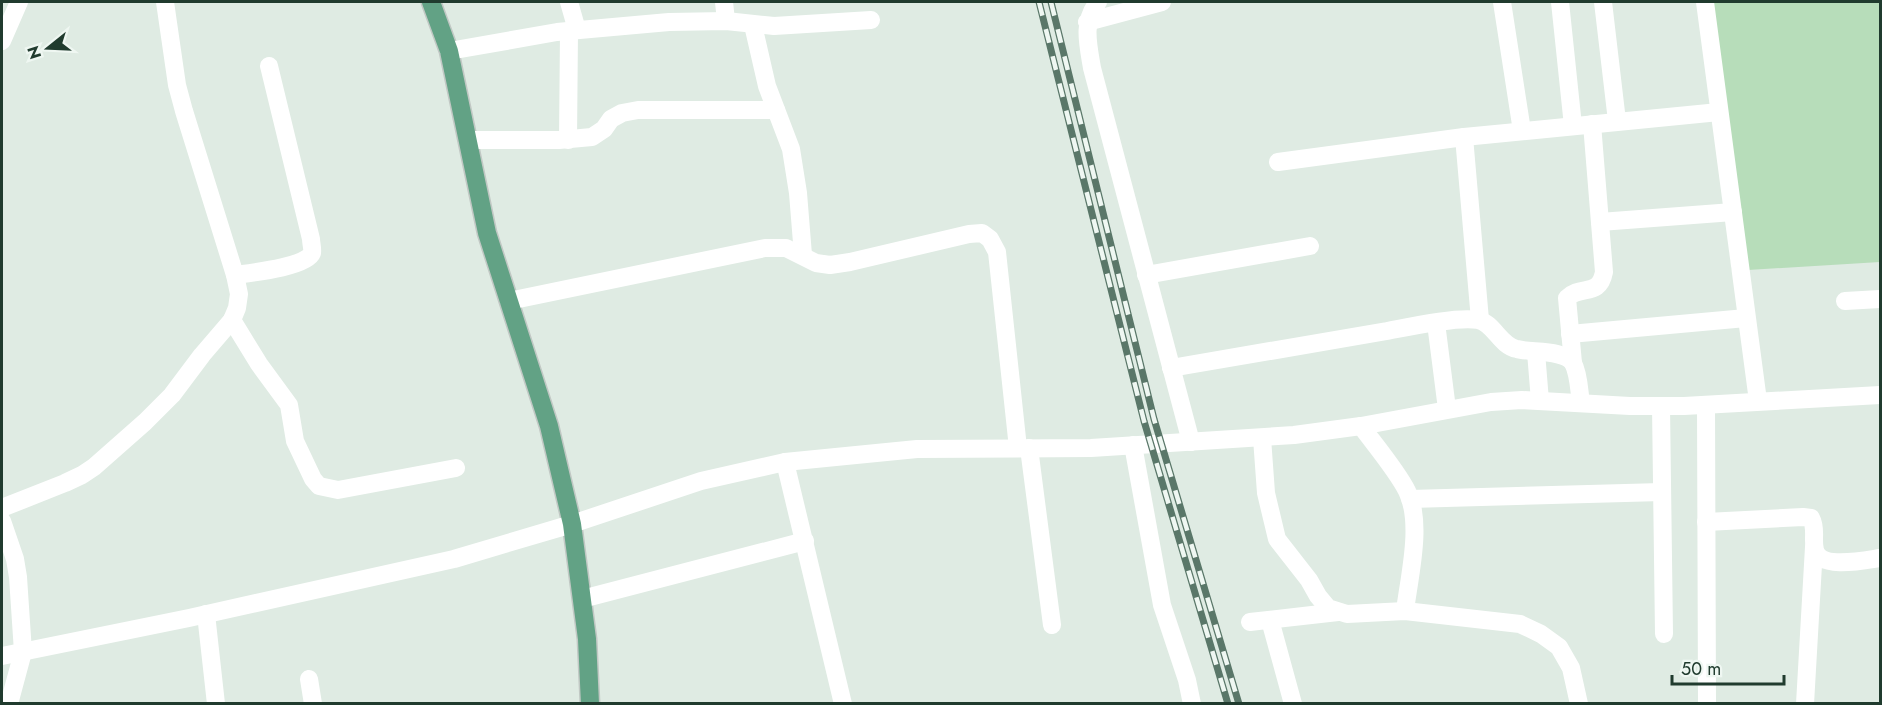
<svg xmlns="http://www.w3.org/2000/svg" width="1882" height="705" font-family="Jost,sans-serif">
	<style>
		.green { fill: #b7ddba }
		.lines { fill: none; stroke-linecap: round; stroke-linejoin: round }
		.major-casing { stroke: #c1c8c4; stroke-width: 21 }
		.minor { stroke: #fff; stroke-width: 18 }
		.major { stroke: #62a285; stroke-width: 18 }
		.rail-casing { stroke: #5a7769; stroke-width: 7 }
		.rail { stroke: #eff7f2; stroke-width: 4.5; stroke-dasharray: 14; stroke-linecap: butt }
	</style>
	<rect width="100%" height="100%" fill="#dfebe3"/>
	<path class="green" d="M1700 2H1880V262L1732 271Z"/>
	<g class="lines">
		<defs>
			<path id="major" d="M431 2 449 51 487 233 549 426 572 524 587 639 590 704"/>
		</defs>
		<use href="#major" class="major-casing"/>
		<g class="minor">
			<path d="M569 2 577 30"/>
			<path d="M724 2 726 21"/>
			<path d="M1098 2C1082 22 1088 44 1092 68L1191 442"/>
			<path d="M1502 2 1522 131"/>
			<path d="M1560 2 1573 126"/>
			<path d="M1603 2 1617 121"/>
			<path d="M1705 2 1758 401"/>
			<path d="M1087 22 1162 2"/>
			<path d="M753 25 767 86 791 149 798 193 803 255"/>
			<path d="M2 41 19 2"/>
			<path d="M449 51 557 32 669 22 726 21 774 26 871 20"/>
			<path d="M1464 137 1480 320"/>
			<path d="M469 140H559L592 137 604 129 611 119 622 113 638 110H776"/>
			<path d="M568 140 569 31"/>
			<path d="M1278 162 1464 137 1719 112"/>
			<path d="M1600 222 1733 212"/>
			<path d="M235 275C249 273 307 267 312 253 313 250 311 243 311 239L269 66"/>
			<path d="M1146 275 1310 246"/>
			<path d="M509 301 765 248H786L816 263 830 265 850 262 969 234 982 233 990 239 997 252 1018 448"/>
			<path d="M1845 301 1880 299"/>
			<path d="M232 320 259 364 289 405 295 441 313 479 319 486 338 490 456 468"/>
			<path d="M1436 323 1447 409"/>
			<path d="M1570 334 1746 318"/>
			<path d="M1536 352 1540 401"/>
			<path d="M1573 363 1567 298C1581 284 1599 298 1604 272L1592 124"/>
			<path d="M1171 368C1243 355 1315 343 1387 331 1408 327 1458 316 1478 320 1494 323 1500 346 1517 349 1531 353 1564 349 1573 363 1579 374 1579 391 1581 403"/>
			<path d="M1706 405 1707 704"/>
			<path d="M1661 406 1664 634"/>
			<path d="M1361 426C1375 445 1397 471 1407 491 1423 523 1409 577 1405 611"/>
			<path d="M1262 438 1266 493 1277 539 1309 580 1318 596 1328 608 1347 614 1405 611 1520 624 1541 634 1559 647 1571 668 1579 704"/>
			<path d="M1133 445 1162 605 1187 680 1192 704"/>
			<path d="M1029 448 1052 625"/>
			<path d="M785 462 843 704"/>
			<path d="M1410 499 1662 492"/>
			<path d="M2 508 65 483 82 475 94 467 145 422 172 395 202 355 232 320 237 308 239 294 235 275 184 111 177 85 165 2"/>
			<path d="M2 521 15 559 18 577 23 652 9 704"/>
			<path d="M1706 522 1803 517 1811 518C1817 529 1812 539 1815 550 1820 570 1866 560 1880 558"/>
			<path d="M582 599 805 541"/>
			<path d="M206 614 216 704"/>
			<path d="M1270 620 1293 704"/>
			<path d="M1250 622 1338 612"/>
			<path d="M2 656 189 618 454 559 572 524 701 481 785 462 917 449 1091 448 1294 435 1361 426 1491 402 1522 400 1630 406H1684L1880 395"/>
			<path d="M309 679 313 704"/>
			<path d="M1805 704 1814 547"/>
		</g>
		<use href="#major" class="major"/>
		<defs>
			<g id="rail">
				<path d="M1039 2 1144 421 1228 704"/>
				<path d="M1051 2 1154 419 1239 704"/>
			</g>
		</defs>
		<use href="#rail" class="rail-casing"/>
		<use href="#rail" class="rail"/>
	</g>
	<rect width="1882" height="705" fill="none" stroke="#203b2e" stroke-width="6"/>
	<g transform="translate(48 48) rotate(252)" stroke="#eff7f2" stroke-width="4.5" paint-order="stroke">
	<path d="M0-4.5L10 22L0 15L-10 22Z" fill="#203b2e"/>
	<text y="-9" font-size="16" font-weight="bold" text-anchor="middle" fill="#203b2e">N</text>
	</g>
	<path d="M1672 675v9h112v-9" fill="none" stroke="#203b2e" stroke-width="3"/>
	<text x="1681" y="675" font-size="18" fill="#203b2e" stroke="#eff7f2" stroke-width="4.5" paint-order="stroke">50 m</text>
</svg>
